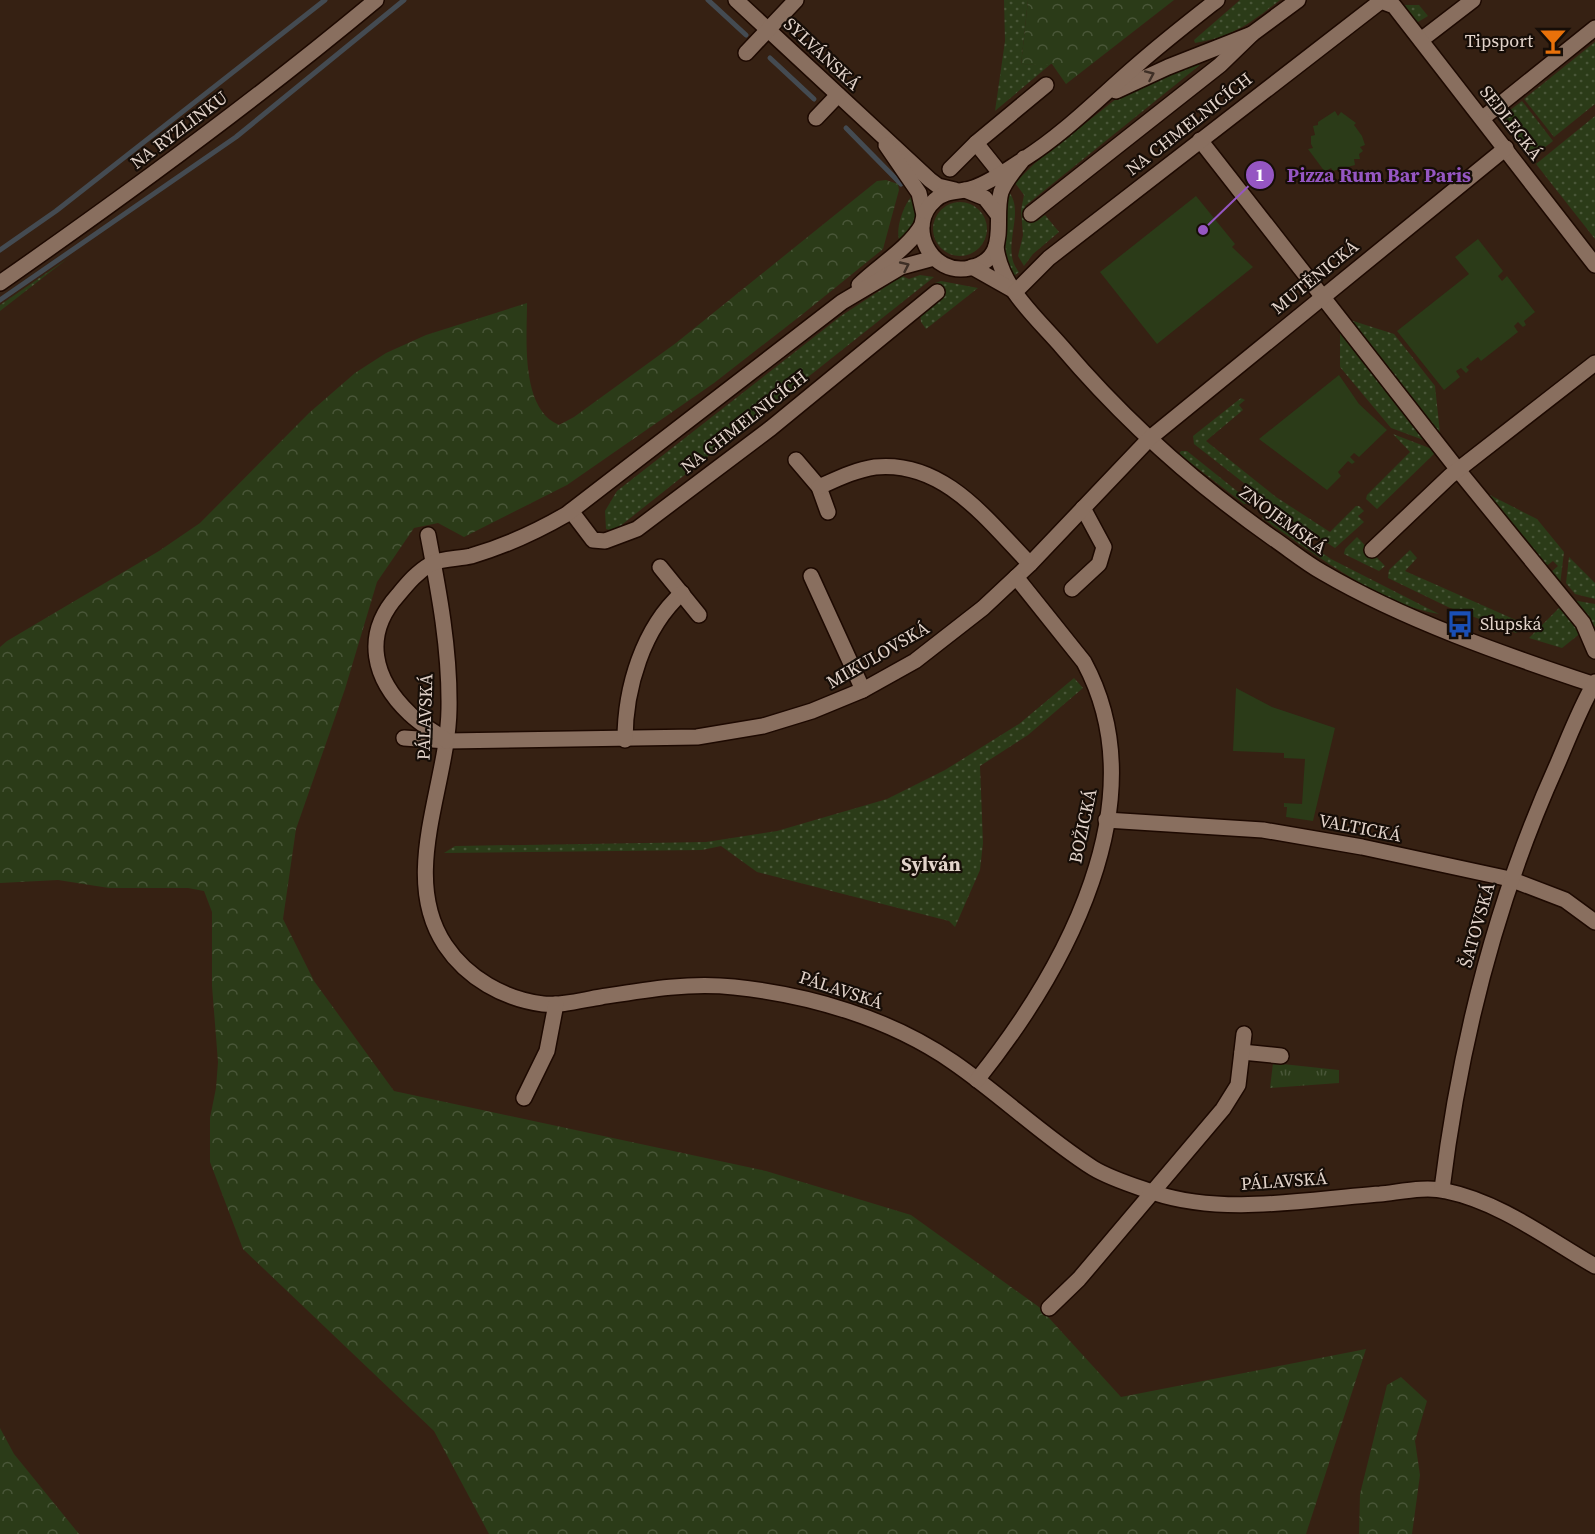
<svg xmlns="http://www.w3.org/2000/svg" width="1595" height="1534" font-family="'Source Serif 4',serif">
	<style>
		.grass { fill: url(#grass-dots) }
		.forest { fill: url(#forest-crowns) }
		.park { fill: url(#park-tufts) }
		.garden { fill: #2b3b18 }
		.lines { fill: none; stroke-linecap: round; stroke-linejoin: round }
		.stream { stroke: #444b52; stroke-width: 5 }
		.minor-casing { stroke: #1d0901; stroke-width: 18 }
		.minor { stroke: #896f5f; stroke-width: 15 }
		.oneway { stroke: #3e2f26 }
		.labels { text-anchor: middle; stroke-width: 4.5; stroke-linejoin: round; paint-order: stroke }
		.poi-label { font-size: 18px; fill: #e2d3ca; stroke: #160d07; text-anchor: end }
		.street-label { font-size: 18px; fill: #e2d3ca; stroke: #160d07 }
		.neighbourhood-label { font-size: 20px; font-weight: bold; fill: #e2d3ca; stroke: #160d07 }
		.leader { fill: none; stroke: #9556c2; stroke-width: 2 }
		.callout-dot { fill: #9556c2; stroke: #160d07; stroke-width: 2 }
		.mark-label { font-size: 18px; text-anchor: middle; font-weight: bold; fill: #fff }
		.callout-label { font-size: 20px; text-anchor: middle; font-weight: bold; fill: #9556c2; stroke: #160d07; stroke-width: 4.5; stroke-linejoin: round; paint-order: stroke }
	</style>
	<defs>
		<pattern id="grass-dots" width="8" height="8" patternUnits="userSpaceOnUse" patternTransform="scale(1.5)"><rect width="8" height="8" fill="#2b3b18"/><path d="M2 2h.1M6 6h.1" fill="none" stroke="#495638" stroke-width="1.8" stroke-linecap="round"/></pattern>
		<pattern id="forest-crowns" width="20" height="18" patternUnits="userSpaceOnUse" patternTransform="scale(1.5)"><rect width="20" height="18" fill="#2b3b18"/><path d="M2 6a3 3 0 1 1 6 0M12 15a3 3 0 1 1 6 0" fill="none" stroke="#495638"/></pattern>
		<pattern id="park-tufts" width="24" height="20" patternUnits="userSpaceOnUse" patternTransform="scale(1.5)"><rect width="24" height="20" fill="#2b3b18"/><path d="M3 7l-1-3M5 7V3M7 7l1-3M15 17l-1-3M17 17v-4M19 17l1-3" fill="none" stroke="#495638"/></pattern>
	</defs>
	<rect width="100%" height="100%" fill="#362113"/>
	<g class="grass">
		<path d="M1004 0H1028L1021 65 1052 63 995 111 1005 41Z"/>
		<path d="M1240 0H1280C1251 23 1232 37 1195 43L1194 40Z"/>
		<path d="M1401 5H1419L1428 16 1418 22 1412 20Z"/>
		<path d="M1595 42V104L1554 137 1524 99Z"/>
		<path d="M1197 62 1200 65 1025 206 1037 221 1045 215 1059 232 1033 254 1024 266 1018 256 1023 235 1021 210 1024 195 1015 183 1035 163 1116 99Z"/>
		<path d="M1522 101 1553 141 1531 158 1501 121 1500 118Z"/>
		<path d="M1595 116V239L1536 164Z"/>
		<path d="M1008 191C1027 212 999 249 1019 272L1014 276C1002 260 1006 249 1006 230 1006 214 1004 207 1008 191Z"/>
		<path d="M914 194 916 219 900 242C894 231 904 202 914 194Z"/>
		<circle cx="960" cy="229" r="27"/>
		<path d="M67 259 0 311V305Z"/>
		<path d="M920 275 934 277 619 527 614 531 606 529 605 511 617 491 841 316 902 276 909 279Z"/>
		<path d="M941 281 978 288 926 329 921 322 920 314 944 295 935 283Z"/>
		<path d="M1350 320 1394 334 1435 386 1440 433Z"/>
		<path d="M1340 328 1365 357 1362 360 1383 382 1381 384 1401 405 1399 408 1431 439 1429 442 1391 428 1340 367Z"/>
		<path d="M1241 398 1245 400 1239 405 1243 410 1206 441 1276 497 1330 532 1356 506H1359L1364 511 1358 516 1364 522 1335 548 1295 523 1194 444 1193 436Z"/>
		<path d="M1393 434 1432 449 1435 453 1377 509 1366 499 1367 495 1410 452Z"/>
		<path d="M1181 451H1187L1252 503 1244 504 1179 454Z"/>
		<path d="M1484 492 1537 519 1564 552 1560 585 1550 573 1558 566 1553 561 1545 567Z"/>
		<path d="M1265 513 1331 559 1439 614C1380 605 1311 551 1262 518Z"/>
		<path d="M1357 537 1385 566 1379 571 1344 554 1345 549Z"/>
		<path d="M1410 550 1417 558 1405 571 1527 625 1516 633 1448 607 1388 578 1389 570Z"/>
		<path d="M1569 557 1595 583V599L1575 594 1566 583Z"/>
		<path d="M1572 600 1595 604V627Z"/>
		<path d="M1560 607 1582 632 1562 648 1529 638Z"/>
		<path d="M1074 678 1083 688 1028 735 980 766 983 843 980 870 955 927 949 921 757 872 721 846 702 850 444 853 455 846 706 842 777 831 887 799 945 770 1019 724Z"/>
	</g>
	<g class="forest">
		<path d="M1028 0H1174L1066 84 1052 64 1021 65Z"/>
		<path d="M886 180 898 184 899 190 883 249 804 313 714 383 567 485 464 537 438 523 414 528 377 582 345 689 296 829 283 919 314 981 394 1091 766 1171 911 1215 1039 1307 1121 1397 1366 1349 1306 1534H489L434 1431 243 1249 210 1162V1118L216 1088 218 1062 212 986V912L204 891 188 888H109L58 880 0 883V647L7 641 159 551 200 523 309 413 355 373 386 353 426 335 527 303C527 338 520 409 559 425L574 417 676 343 877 181Z"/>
		<path d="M1401 1377 1427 1401 1415 1441 1420 1475 1412 1534H1359L1360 1494 1387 1385Z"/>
		<path d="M0 1428 14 1454 79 1534H0Z"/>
	</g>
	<path class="park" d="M1273 1063 1339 1070V1083L1270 1088Z"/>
	<g class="garden">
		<path d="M1335 111 1338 116 1341 112 1356 123 1354 125 1362 136 1365 145 1360 147 1363 151 1359 154 1360 159H1354L1355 165 1333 171 1331 168 1325 172 1308 149 1313 148 1311 144V136L1315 135 1313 126 1318 125V122Z"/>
		<path d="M1196 196 1235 244 1232 247 1253 267 1157 344 1100 272Z"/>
		<path d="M1478 239 1503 271 1498 276 1502 281 1507 276 1535 312 1524 321 1526 325 1523 327 1518 322 1514 326 1518 332 1481 361 1478 357 1466 367 1469 370 1466 373 1461 368 1456 371 1460 377 1444 390 1397 331 1469 274 1455 257Z"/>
		<path d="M1339 375 1359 404 1387 430 1359 457 1354 453 1350 457 1355 462 1352 464 1348 461 1338 472 1341 476 1327 490 1259 439Z"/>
		<path d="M1236 688 1272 707 1335 728 1313 821 1286 817 1287 807H1284V803L1302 804 1305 759 1284 758V753L1233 751Z"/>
	</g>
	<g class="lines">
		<g class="stream">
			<path d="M708 0 746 35"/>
			<path d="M770 58 814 99"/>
			<path d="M846 128 901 184"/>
			<path d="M0 250 56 211 325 0"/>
			<path d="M0 300 236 137 404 0"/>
		</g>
		<defs>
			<g id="minor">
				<path d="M736 0 930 180 938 186 955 190"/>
				<path d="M1421 40 1473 0"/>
				<path d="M746 53 796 0"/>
				<path d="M1116 91 1168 67 1252 34 1298 0"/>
				<path d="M816 118 838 95"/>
				<path d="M1483 118 1595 28"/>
				<path d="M1200 140 1458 470 1583 623 1595 651"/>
				<path d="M976 143 1000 173"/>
				<path d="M886 145 919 193 924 215"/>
				<path d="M1024 158C1016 169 1006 179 1001 192 993 220 1011 258 970 268 931 277 905 226 935 200 947 189 960 193 973 188 991 182 1008 169 1024 159 1065 133 1100 97 1136 66 1162 43 1189 22 1217 0"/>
				<path d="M950 169 976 143 1046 85"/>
				<path d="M965 190 985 198 998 215"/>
				<path d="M1031 214 1220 65 1252 34"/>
				<path d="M996 246C1000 287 1037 318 1062 347 1123 419 1197 485 1274 539 1290 550 1306 563 1322 572 1404 620 1505 655 1595 685"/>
				<path d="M972 267 1011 289"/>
				<path d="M0 283C129 193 255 101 376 0"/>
				<path d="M859 285C878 266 908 249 922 225"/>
				<path d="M1015 292 1049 258 1381 1 1394 6 1595 265"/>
				<path d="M796 460 819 487 828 512"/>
				<path d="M819 487C837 479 855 470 875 467 944 460 987 520 1030 564"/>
				<path d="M571 511 593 540 605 541 637 529 771 428 937 292"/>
				<path d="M428 535C439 592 450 650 449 709 448 785 399 876 445 945 467 978 504 999 543 1004 561 1006 582 1000 601 997 644 990 689 982 734 987 810 995 889 1018 953 1062 1001 1095 1044 1137 1093 1168 1111 1179 1135 1186 1155 1193 1225 1216 1308 1199 1380 1194 1400 1192 1426 1186 1446 1191 1500 1202 1548 1239 1595 1266"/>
				<path d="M1372 550 1450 476 1595 363"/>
				<path d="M660 567 699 615"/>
				<path d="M811 576 863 690"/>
				<path d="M1072 589 1099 564 1104 547 1083 508"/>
				<path d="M404 738 447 741 697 737 763 726 812 711 863 690 915 661 983 608 1030 564 1150 438 1506 148"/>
				<path d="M625 740C625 688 643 628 682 593"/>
				<path d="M447 741C435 732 421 725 410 714 373 679 362 635 398 595 408 583 417 572 431 564 442 558 459 559 471 556 505 546 536 532 567 514L842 302 901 267 934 258"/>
				<path d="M1106 820 1263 830 1362 847 1510 879 1565 900 1595 922"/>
				<path d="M1242 1052 1281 1056"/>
				<path d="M977 1080C1065 970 1159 801 1084 662L1016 577"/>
				<path d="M524 1098 547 1051 556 1004"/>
				<path d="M1442 1189C1460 1043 1496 900 1557 765 1569 737 1580 708 1595 682"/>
				<path d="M1049 1308 1079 1279 1223 1109 1238 1085 1244 1034"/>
			</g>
		</defs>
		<use href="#minor" class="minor-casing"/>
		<use href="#minor" class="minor"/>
	</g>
	<defs><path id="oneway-chevron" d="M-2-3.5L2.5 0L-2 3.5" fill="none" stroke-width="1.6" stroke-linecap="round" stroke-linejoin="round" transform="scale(1.5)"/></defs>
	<g class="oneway">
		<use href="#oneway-chevron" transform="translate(1150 75) rotate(-24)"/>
		<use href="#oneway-chevron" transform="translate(905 266) rotate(-25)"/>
	</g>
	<defs>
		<symbol id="bar-bare" viewBox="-9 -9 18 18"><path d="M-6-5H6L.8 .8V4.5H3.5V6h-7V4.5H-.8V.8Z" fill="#e8710a" stroke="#160d07" stroke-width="2.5" paint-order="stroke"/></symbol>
		<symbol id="bus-bare" viewBox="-9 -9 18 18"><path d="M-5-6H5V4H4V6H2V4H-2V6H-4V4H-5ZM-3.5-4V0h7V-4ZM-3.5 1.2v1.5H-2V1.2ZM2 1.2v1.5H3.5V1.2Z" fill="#1a4fb4" stroke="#160d07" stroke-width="2.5" paint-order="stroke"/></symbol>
	</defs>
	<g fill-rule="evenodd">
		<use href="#bar-bare" x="1534" y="22" width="38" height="38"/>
		<use href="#bus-bare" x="1441" y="605" width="38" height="38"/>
	</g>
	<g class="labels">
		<g class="poi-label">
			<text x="1533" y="47">Tipsport</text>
			<text x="1480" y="630" text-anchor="start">Slupská</text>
		</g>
		<g class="street-label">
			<text transform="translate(822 54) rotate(43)" y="6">SYLVÁNSKÁ</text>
			<text transform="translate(1511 123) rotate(52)" y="6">SEDLECKÁ</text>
			<text transform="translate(1189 124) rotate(-38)" y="6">NA CHMELNICÍCH</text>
			<text transform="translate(179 130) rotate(-37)" y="6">NA RYZLINKU</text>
			<text transform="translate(1315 277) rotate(-39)" y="6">MUTĚNICKÁ</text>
			<text transform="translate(744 422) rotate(-38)" y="6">NA CHMELNICÍCH</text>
			<text transform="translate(1283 520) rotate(36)" y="6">ZNOJEMSKÁ</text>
			<text transform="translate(878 655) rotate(-30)" y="6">MIKULOVSKÁ</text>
			<text transform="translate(425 717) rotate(-88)" y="6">PÁLAVSKÁ</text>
			<text transform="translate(1083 826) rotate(-78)" y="6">BOŽICKÁ</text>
			<text transform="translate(1360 828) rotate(11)" y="6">VALTICKÁ</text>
			<text transform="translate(1477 925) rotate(-74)" y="6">ŠATOVSKÁ</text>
			<text transform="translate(841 990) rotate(18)" y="6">PÁLAVSKÁ</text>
			<text transform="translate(1284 1181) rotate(-4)" y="6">PÁLAVSKÁ</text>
		</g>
		<g class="neighbourhood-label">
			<text x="931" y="871">Sylván</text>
		</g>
	</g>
	<path class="leader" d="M1203 230L1260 175"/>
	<g class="callout-dot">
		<circle cx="1203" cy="230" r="6"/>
		<circle cx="1260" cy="175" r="15"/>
	</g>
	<g class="mark-label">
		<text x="1260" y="181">1</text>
	</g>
	<g class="callout-label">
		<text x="1379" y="182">Pizza Rum Bar Paris</text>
	</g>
</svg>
